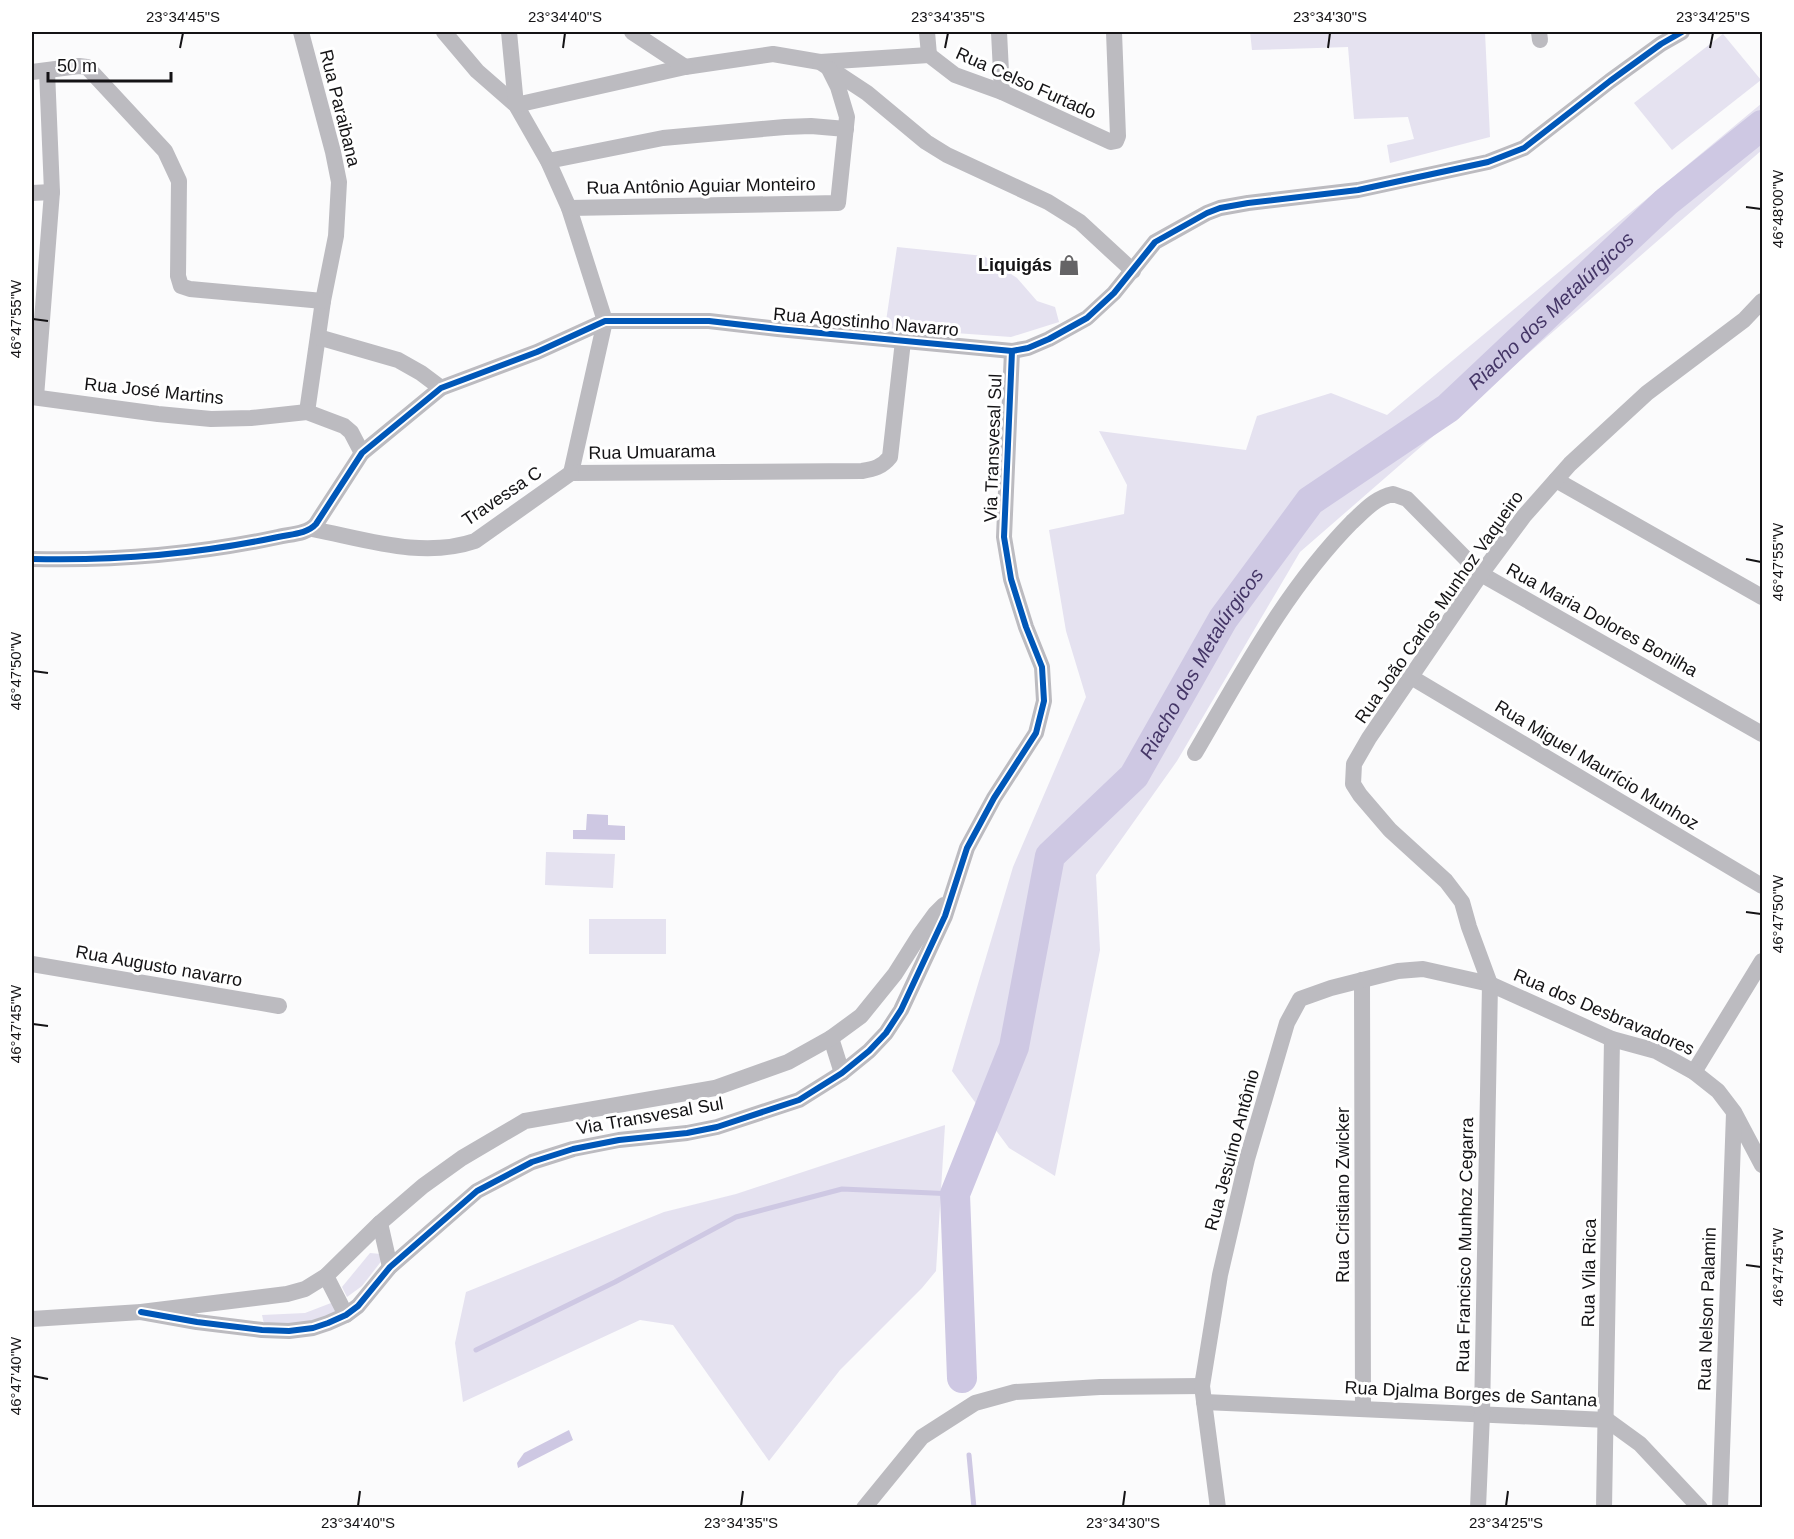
<svg xmlns="http://www.w3.org/2000/svg" width="1794" height="1539" font-family="Arial,sans-serif">
	<style>
		.green { fill: #e5e2f0 }
		.water { fill: #cec8e3 }
		.lines { fill: none; stroke-linecap: round; stroke-linejoin: round }
		.stream { stroke: #cec8e3; stroke-width: 5 }
		.river { stroke: #cec8e3; stroke-width: 30 }
		.street { stroke: #bcbbc0; stroke-width: 16 }
		.cycleway-casing { stroke: #fff; stroke-width: 10 }
		.cycleway { stroke: #0057b8; stroke-width: 6 }
		.ticks { fill: none; stroke: #141315; stroke-width: 2 }
		.labels { text-anchor: middle; stroke-width: 6; stroke-linejoin: round; paint-order: stroke }
		.street-label { font-size: 18px; fill: #141315; stroke: #fff }
		.poi-label { font-size: 18px; font-weight: bold; fill: #141315; stroke: #fff; text-anchor: end }
		.water-label { font-size: 20px; font-style: italic; fill: #443566; stroke: #fff }
		.neatline { fill: none; stroke: #141315; stroke-width: 2 }
		.ticks-label { font-size: 15px; text-anchor: middle; fill: #141315 }
	</style>
	<rect width="100%" height="100%" fill="#fbfbfc"/>
	<g class="green">
		<path d="M1250 32H1485L1490 137 1390 163 1387 145 1414 139 1408 117 1354 119 1348 47 1252 50Z"/>
		<path d="M1723 34 1761 80 1672 150 1634 103Z"/>
		<path d="M1762 103V150L1300 552 1177 761 1096 875 1100 950 1055 1176 1009 1148 952 1071 1013 867 1086 697 1066 631 1049 530 1124 514 1127 485 1099 431 1246 450 1257 416 1331 393 1387 415Z"/>
		<path d="M897 247 984 256 1017 278 1037 301 1055 307 1059 322 1011 337 885 328Z"/>
		<path d="M546 852 615 854 613 888 545 885Z"/>
		<rect x="589" y="919" width="77" height="35"/>
		<path d="M945 1125 936 1271 922 1288 840 1370 769 1461 673 1325 640 1320 463 1402 455 1343 466 1292 664 1212 736 1194Z"/>
		<path d="M370 1253 381 1254 383 1259 362 1286 347 1297 342 1287Z"/>
		<path d="M331 1303 341 1310 326 1323 264 1324 262 1315 305 1313Z"/>
	</g>
	<g class="water">
		<path d="M587 814 608 815V825L625 826V840L573 839V830H586Z"/>
		<path d="M569 1430 573 1440 518 1468 517 1463 524 1453Z"/>
	</g>
	<g class="lines">
		<g class="stream">
			<path d="M476 1350 615 1282 736 1217 842 1189 955 1194"/>
			<path d="M969 1455 974 1508"/>
		</g>
		<path class="river" id="s1" d="M962 1378 955 1194 1014 1047 1050 856 1134 776 1223 619 1310 501 1448 408 1666 202 1762 125"/>
		<g class="street">
			<path d="M301 32 333 152 339 182 336 236 323 301 307 412"/>
			<path d="M444 32 477 71 516 105 548 161 569 208 605 321 571 473"/>
			<path d="M509 32 516 105 685 67 773 54 820 62 867 93 926 142 947 155 1048 202 1080 222 1133 271"/>
			<path d="M632 32 685 67"/>
			<path d="M927 32 929 55"/>
			<path d="M999 32 1002 92"/>
			<path d="M1539 32 1540 40"/>
			<path d="M820 62 929 55 955 75 1002 92 1111 142 1116 141 1118 136 1114 32"/>
			<path d="M32 72 79 66 87 67 165 151 179 181 178 276 181 286 190 289 323 301"/>
			<path d="M548 161 663 138 785 127 811 126 846 129"/>
			<path d="M32 193 52 192"/>
			<path d="M569 208 838 203 847 117 838 87 829 69"/>
			<path d="M318 337 398 360 421 373 441 388"/>
			<path d="M32 397 158 414 211 419 251 418 307 412 344 426 351 432 362 453"/>
			<path d="M36 397 52 192 47 71"/>
			<path d="M571 473 862 471C874 469 882 467 890 457L903 341"/>
			<path d="M1556 480 1762 597"/>
			<path d="M312 529C365 539 422 559 475 541L571 473"/>
			<path d="M32 559C113 561 198 554 278 537 291 534 307 534 316 524L362 453 441 388 537 352 605 321H709L778 329 1012 351 1028 348 1049 339 1087 318 1114 293 1155 242 1207 213 1220 208 1248 203 1358 190 1488 162 1524 148 1610 81 1661 44 1682 32"/>
			<path d="M1411 677 1762 886"/>
			<path d="M1195 753C1242 673 1286 589 1352 522 1365 510 1375 498 1393 494L1407 499 1481 574 1762 734"/>
			<path d="M32 964 279 1006"/>
			<path d="M1362 980 1363 1409"/>
			<path d="M831 1038 842 1073"/>
			<path d="M1694 1072 1762 961"/>
			<path d="M380 1223 390 1267"/>
			<path d="M326 1276 346 1315"/>
			<path d="M141 1312 197 1322 262 1330 289 1331 313 1328 328 1323 346 1315 358 1306 390 1267 477 1191 532 1162 573 1149 619 1140 687 1133 717 1127 799 1100 842 1073 869 1051 886 1033 901 1010 945 916 967 848 994 798 1036 733 1044 701 1042 667 1026 627 1011 579 1004 537 1012 351"/>
			<path d="M32 1319 141 1312 287 1294 305 1289 326 1276 380 1223 423 1186 462 1158 525 1121 715 1088 788 1062 831 1038 861 1016 895 974 919 936 935 914 944 905"/>
			<path d="M1204 1402 1607 1420 1640 1444 1700 1508"/>
			<path d="M864 1508 922 1437 975 1403 1015 1392 1100 1387 1202 1386"/>
			<path d="M1218 1508 1202 1386 1220 1275 1247 1159 1287 1023 1300 999 1331 988 1398 971 1423 969 1490 984 1612 1039 1656 1051 1694 1072 1718 1091 1734 1112 1762 1165"/>
			<path d="M1478 1508 1482 1414 1490 984 1469 927 1462 902 1446 881 1390 830 1360 795 1353 784 1354 764 1369 738 1481 574 1524 516 1570 464 1647 393 1744 320 1762 301"/>
			<path d="M1604 1508 1612 1039"/>
			<path d="M1720 1508 1734 1113"/>
		</g>
		<defs>
			<g id="cycleway">
				<path d="M32 559C113 561 198 554 278 537 291 534 307 534 316 524L362 453 441 388 537 352 605 321H709L778 329 1012 351 1028 348 1049 339 1087 318 1114 293 1155 242 1207 213 1220 208 1248 203 1358 190 1488 162 1524 148 1610 81 1661 44 1682 32"/>
				<path d="M141 1312 197 1322 262 1330 289 1331 313 1328 328 1323 346 1315 358 1306 390 1267 477 1191 532 1162 573 1149 619 1140 687 1133 717 1127 799 1100 842 1073 869 1051 886 1033 901 1010 945 916 967 848 994 798 1036 733 1044 701 1042 667 1026 627 1011 579 1004 537 1012 351"/>
			</g>
		</defs>
		<use href="#cycleway" class="cycleway-casing"/>
		<use href="#cycleway" class="cycleway"/>
	</g>
	<path class="ticks" d="M180 48 183 33M563 48 565 33M945 48 948 33M1328 48 1330 33M1710 48 1713 33M1746 207 1761 209M33 319 48 321M1746 559 1761 562M33 671 48 673M1746 912 1761 914M33 1024 48 1026M1746 1265 1761 1267M33 1376 48 1379M358 1506 360 1491M741 1506 743 1491M1123 1506 1125 1491M1506 1506 1508 1491"/>
	<defs>
		<symbol id="shop-bare" viewBox="-9 -9 18 18"><path d="M-5-2.5h2.3a2.7 3.5 0 0 1 5.4 0H5L5.5 6h-11ZM-1.5-2.5h3a1.5 2.3 0 0 0-3 0Z" fill="#656466" stroke="#fff" stroke-width="2.5" paint-order="stroke"/></symbol>
	</defs>
	<g fill-rule="evenodd">
		<use href="#shop-bare" x="1054" y="250" width="30" height="30"/>
	</g>
	<g class="labels">
		<g class="street-label">
			<text transform="translate(1026 83) rotate(24)" y="6">Rua Celso Furtado</text>
			<text transform="translate(340 108) rotate(76)" y="6">Rua Paraibana</text>
			<text transform="translate(701 186) rotate(-1)" y="6">Rua Antônio Aguiar Monteiro</text>
			<text transform="translate(866 322) rotate(5)" y="6">Rua Agostinho Navarro</text>
			<text transform="translate(154 391) rotate(6)" y="6">Rua José Martins</text>
			<text transform="translate(993 448) rotate(-88)" y="6">Via Transvesal Sul</text>
			<text transform="translate(652 452) rotate(-1)" y="6">Rua Umuarama</text>
			<text transform="translate(502 496) rotate(-34)" y="6">Travessa C</text>
			<text transform="translate(1439 607) rotate(-55)" y="6">Rua João Carlos Munhoz Vaqueiro</text>
			<text transform="translate(1602 620) rotate(29)" y="6">Rua Maria Dolores Bonilha</text>
			<text transform="translate(1597 765) rotate(31)" y="6">Rua Miguel Maurício Munhoz</text>
			<text transform="translate(159 966) rotate(10)" y="6">Rua Augusto navarro</text>
			<text transform="translate(1604 1012) rotate(23)" y="6">Rua dos Desbravadores</text>
			<text transform="translate(650 1116) rotate(-10)" y="6">Via Transvesal Sul</text>
			<text transform="translate(1232 1150) rotate(-75)" y="6">Rua Jesuíno Antônio</text>
			<text transform="translate(1343 1195) rotate(-90)" y="6">Rua Cristiano Zwicker</text>
			<text transform="translate(1465 1245) rotate(-89)" y="6">Rua Francisco Munhoz Cegarra</text>
			<text transform="translate(1589 1273) rotate(-89)" y="6">Rua Vila Rica</text>
			<text transform="translate(1707 1309) rotate(-88)" y="6">Rua Nelson Palamin</text>
			<text transform="translate(1471 1394) rotate(3)" y="6">Rua Djalma Borges de Santana</text>
		</g>
		<g class="poi-label">
			<text x="1052" y="271">Liquigás</text>
		</g>
		<g class="water-label">
			<text dy="7" stroke="none"><textPath href="#s1" startOffset="1288">Riacho dos Metalúrgicos</textPath></text>
			<text dy="7" stroke="none"><textPath href="#s1" startOffset="784">Riacho dos Metalúrgicos</textPath></text>
		</g>
	</g>
	<rect width="1794" height="1539" fill="none" stroke="#ffffff" stroke-width="66"/>
	<path d="M48 72v9h123v-9" fill="none" stroke="#141315" stroke-width="3"/>
	<text x="57" y="72" font-size="18" fill="#141315" stroke="#ffffff" stroke-width="4.5" paint-order="stroke">50 m</text>
	<rect x="33" y="33" width="1728" height="1473" class="neatline"/>
	<g class="ticks-label">
		<text x="183" y="22">23°34'45"S</text>
		<text x="565" y="22">23°34'40"S</text>
		<text x="948" y="22">23°34'35"S</text>
		<text x="1330" y="22">23°34'30"S</text>
		<text x="1713" y="22">23°34'25"S</text>
		<text transform="translate(1778 209) rotate(-90)" y="5">46°48'00"W</text>
		<text transform="translate(16 319) rotate(-90)" y="5">46°47'55"W</text>
		<text transform="translate(1778 562) rotate(-90)" y="5">46°47'55"W</text>
		<text transform="translate(16 671) rotate(-90)" y="5">46°47'50"W</text>
		<text transform="translate(1778 914) rotate(-90)" y="5">46°47'50"W</text>
		<text transform="translate(16 1024) rotate(-90)" y="5">46°47'45"W</text>
		<text transform="translate(1778 1267) rotate(-90)" y="5">46°47'45"W</text>
		<text transform="translate(16 1376) rotate(-90)" y="5">46°47'40"W</text>
		<text x="358" y="1528">23°34'40"S</text>
		<text x="741" y="1528">23°34'35"S</text>
		<text x="1123" y="1528">23°34'30"S</text>
		<text x="1506" y="1528">23°34'25"S</text>
	</g>
</svg>
